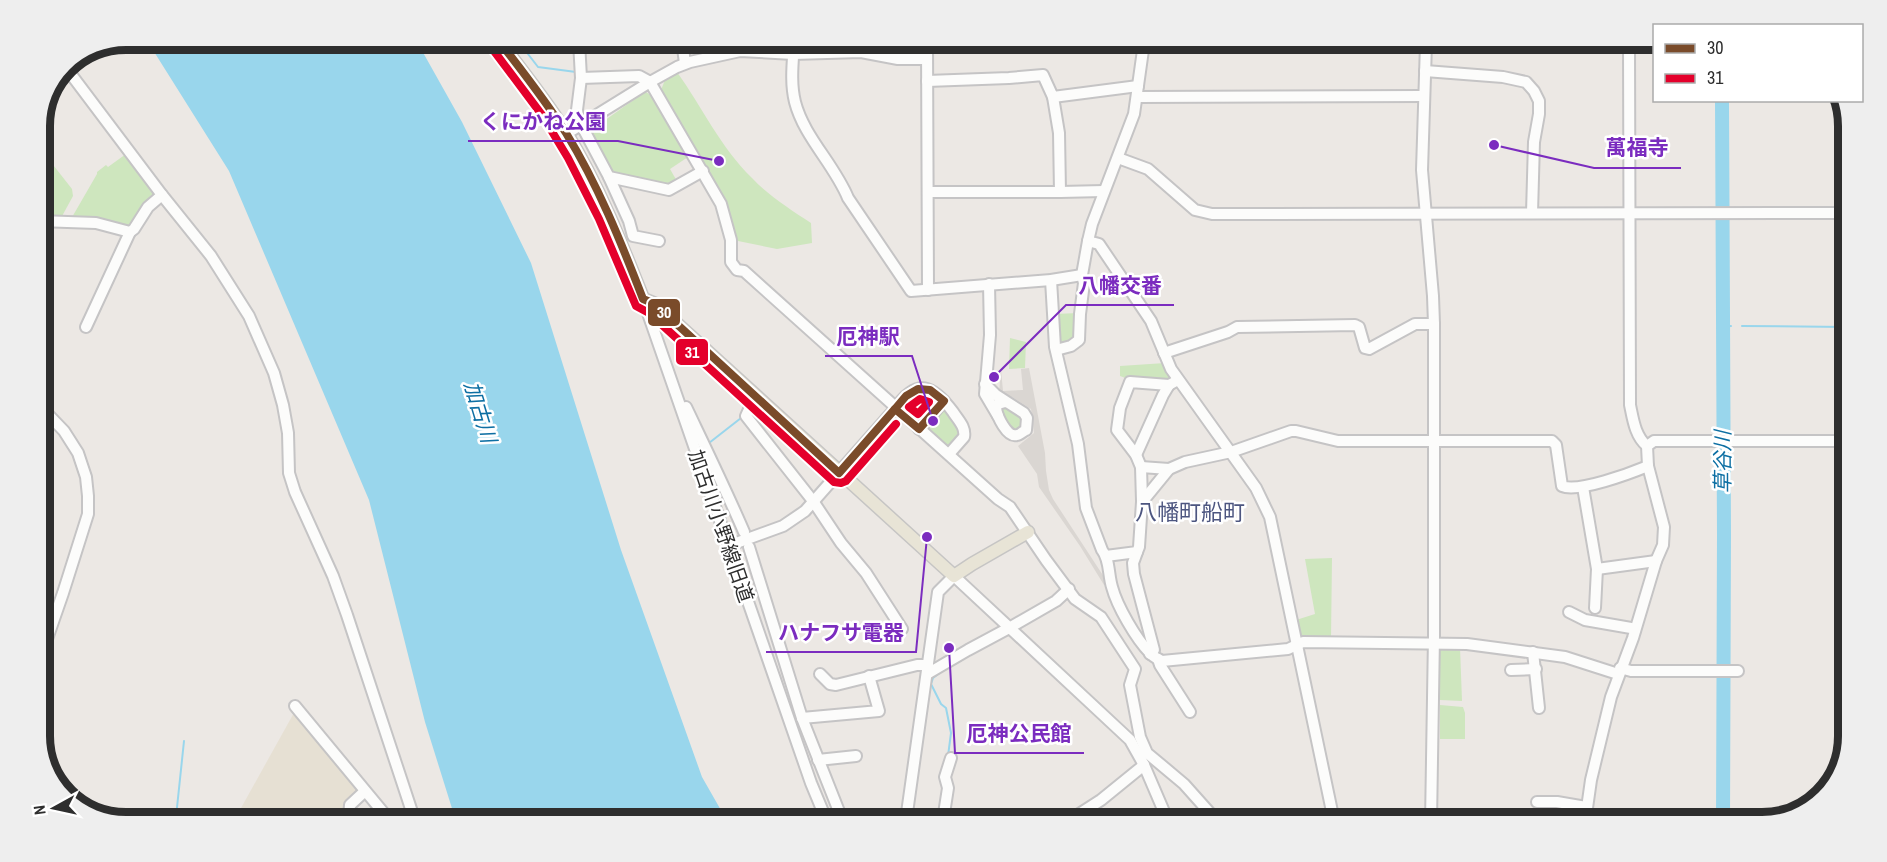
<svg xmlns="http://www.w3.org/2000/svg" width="1887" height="862" font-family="'Archivo Narrow','Noto Sans JP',sans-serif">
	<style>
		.education { fill: #e6e0d3 }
		.green { fill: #cee6be }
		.plaza { fill: #dad6d2 }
		.water { fill: #99d6ec }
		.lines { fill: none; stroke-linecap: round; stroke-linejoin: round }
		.stream { stroke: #99d6ec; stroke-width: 2 }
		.river { stroke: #99d6ec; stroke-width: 14 }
		.minor-casing { stroke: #c5c4c5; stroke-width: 14 }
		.major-casing { stroke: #c6c5c4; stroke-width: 15 }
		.minor { stroke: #fcfcfb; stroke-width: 10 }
		.major { stroke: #e8e4d6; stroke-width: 12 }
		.bus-1-casing { stroke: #fff; stroke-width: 12 }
		.bus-2-casing { stroke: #fff; stroke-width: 12 }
		.bus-1 { stroke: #7a4b2a; stroke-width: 8 }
		.bus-2 { stroke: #e4002b; stroke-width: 8 }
		.labels { text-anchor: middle; stroke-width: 5; stroke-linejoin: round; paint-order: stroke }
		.street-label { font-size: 20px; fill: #2e2e2e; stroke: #fff }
		.water-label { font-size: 21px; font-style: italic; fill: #0d6fa3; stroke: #fff }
		.quarter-label { font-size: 22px; fill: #4d5680; stroke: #fff }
		.rim { fill: none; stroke: #2e2e2e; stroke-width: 8 }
		.leader { fill: none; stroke: #7b2cbf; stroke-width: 2 }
		.callout-dot { fill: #7b2cbf; stroke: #fff; stroke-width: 2 }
		.callout-label { font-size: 21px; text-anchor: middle; font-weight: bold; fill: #7b2cbf; stroke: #fff; stroke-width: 5; stroke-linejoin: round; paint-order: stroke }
		.line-badge { stroke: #fff; stroke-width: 2 }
		.badge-label { font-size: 16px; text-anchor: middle; font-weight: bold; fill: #fff }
	</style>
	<rect width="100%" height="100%" fill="#ece8e4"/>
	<path class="education" d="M295 711 359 789 346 817H236Z"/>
	<g class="green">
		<path d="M747 42H791V49L750 47Z"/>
		<path d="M677 72C702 107 721 148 752 178 769 196 790 209 811 223L812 243 777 249 738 241 726 200 661 90 665 80Z"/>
		<path d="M646 92 652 96 688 157 670 169 678 183 672 186 610 173 588 132C608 119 626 104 646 92Z"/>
		<path d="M39 147 72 189 73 196 61 218 39 217Z"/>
		<path d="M126 154 156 193 133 226 126 227 71 219 97 174V172L106 165 108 167Z"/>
		<path d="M1078 313V336L1063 348 1062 343H1058L1055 314Z"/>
		<path d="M1010 338 1026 342 1025 368 1009 369Z"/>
		<path d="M1165 363 1171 379 1170 382 1128 379 1120 376V366Z"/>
		<path d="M926 394 930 395 933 404C924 417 918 417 905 410L904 406 911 397Z"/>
		<path d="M1003 405 1022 416V427L1017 430H1011L998 409Z"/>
		<path d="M943 409 945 410 959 428 960 433 951 443 947 445 930 431 929 425Z"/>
		<path d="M1332 558 1331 639 1299 638 1296 620 1315 614 1305 559Z"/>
		<path d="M1440 646 1460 647 1462 701 1440 700Z"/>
		<path d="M1440 705 1463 707 1465 713V739H1440Z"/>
	</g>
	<path class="plaza" d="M1029 368 1045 453 1046 471 1049 490 1053 499 1108 583 1104 585 1080 546 1039 487 1037 474 1018 446 1034 433 1031 409 1012 397H1005L999 393 1001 370 1003 391 1023 390 1021 369Z"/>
	<path class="water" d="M146 39 416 40 462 122 531 263 621 550 702 777 726 819 455 818 425 722 369 500 229 171Z"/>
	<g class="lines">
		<g class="stream">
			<path d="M518 41 538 67 576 72"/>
			<path d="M1742 326 1846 327"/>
			<path d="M1722 327 1731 326"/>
			<path d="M709 443 741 418 744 419"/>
			<path d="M955 664 968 656"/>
			<path d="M942 671 933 678 931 684 941 704 946 708 951 733 948 756"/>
			<path d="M176 817 184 741"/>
		</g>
		<path class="river" d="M1722 100 1724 534 1723 823"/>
		<defs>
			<g id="minor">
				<path d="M682 41 685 63"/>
				<path d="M794 42C793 61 790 82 795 102 804 137 834 164 848 198L911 291 1051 280 1082 275"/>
				<path d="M927 42 928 290"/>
				<path d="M1144 43 1134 114 1092 224 1088 241 1099 244 1151 321 1171 369 1256 488 1270 517 1334 821"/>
				<path d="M662 44V41"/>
				<path d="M1426 44 1422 170 1433 296 1434 324V636L1431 822"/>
				<path d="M64 65 162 195 211 256 249 316 274 373 283 405 288 433 289 473 295 492 333 576 347 615 414 818"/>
				<path d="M1425 71 1503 77 1526 82 1534 91 1539 101V114L1534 142 1532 213"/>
				<path d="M581 78 639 76 650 82 677 67 690 62 740 51 793 54 861 52 898 59H927"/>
				<path d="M927 81 1009 78 1043 75 1053 97 1138 86"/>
				<path d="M1053 97 1059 133 1060 192"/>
				<path d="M1137 97 1424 96"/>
				<path d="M578 117 577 110 581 78 579 41"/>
				<path d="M584 130 609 177 669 190 703 171"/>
				<path d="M566 134 650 82 721 204 731 240V262L737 270 744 271 998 499 1010 507 1046 560 1075 599 1101 617 1135 669 1130 685 1140 737 1147 753 1184 784 1217 821"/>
				<path d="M1118 158 1148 169 1195 210 1212 214 1847 213"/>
				<path d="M609 177 629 221 633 236 659 241"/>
				<path d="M928 192H1060L1104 191"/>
				<path d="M39 221 96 223 130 232 134 229 148 207 162 195"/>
				<path d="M1051 280 1055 347 1078 444 1086 508 1102 550C1110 560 1108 574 1112 587 1117 606 1136 639 1150 653 1153 657 1158 659 1162 661L1288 649 1303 642 1467 644 1565 657 1618 674"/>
				<path d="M989 284 990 335 985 394 998 416"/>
				<path d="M643 299 811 783 826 819"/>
				<path d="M86 327 130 232"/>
				<path d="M1056 350 1071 346 1079 340 1080 314 1084 283 1082 275 1088 241"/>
				<path d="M1164 353 1228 332 1237 327 1355 325 1359 327 1365 348 1369 349 1415 324H1434"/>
				<path d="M985 384 996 395 1024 413 1027 418 1026 430C1023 431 1020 435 1017 435 1007 438 997 416 996 408L998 404 1005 402"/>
				<path d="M755 396 746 416 813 501 841 543 866 573 902 629"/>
				<path d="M39 405 64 431 78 453 86 477 88 496V514L63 593 39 662"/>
				<path d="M686 407C706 449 726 490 744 532"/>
				<path d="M919 429 944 401"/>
				<path d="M1647 446 1654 441H1845"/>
				<path d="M1136 455 1163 395 1169 385"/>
				<path d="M1141 467 1169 469"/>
				<path d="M1583 487 1597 569 1595 608"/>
				<path d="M1142 501 1141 467 1136 455 1117 430 1120 408 1130 382 1169 385 1178 380"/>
				<path d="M728 546 783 526 805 511 895 409C917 377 933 385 953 412 958 420 966 427 964 437L949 454"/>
				<path d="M749 547 802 718 842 819"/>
				<path d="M1137 552 1133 563 1134 574 1154 650 1150 654"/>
				<path d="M1106 556 1137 552 1139 547 1142 502 1169 469 1185 462 1231 452 1291 431H1296L1338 441H1552L1556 445 1562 486C1578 493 1631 473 1648 466"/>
				<path d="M1597 569 1656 561"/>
				<path d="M1569 612 1585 620 1631 628 1635 630"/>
				<path d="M1009 628 1056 601 1069 589"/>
				<path d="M1533 652 1539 708"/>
				<path d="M1158 659 1160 665 1190 712"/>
				<path d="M1620 668 1631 671H1738"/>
				<path d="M1511 670 1536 669"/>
				<path d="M820 674 830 684 836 685 917 665H928"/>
				<path d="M927 674 968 650 1009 628"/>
				<path d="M295 706 387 817"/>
				<path d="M802 718 879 711 869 676"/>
				<path d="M818 760 856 756"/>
				<path d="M1537 802H1557L1586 807"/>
				<path d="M349 817 350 805 364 792"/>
				<path d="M866 819 878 818"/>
				<path d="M906 820 938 592 954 576 1130 740 1144 765 1168 821"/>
				<path d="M943 820 948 788 945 777 951 758"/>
				<path d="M1070 820 1101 800 1144 765"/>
				<path d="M1585 822 1591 780 1611 697 1633 638 1656 561 1663 545 1664 527 1648 466 1647 446C1635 436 1633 419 1630 405L1629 45"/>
			</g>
			<path id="major" d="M499 41C522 71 546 101 566 133 598 185 621 243 643 299L655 304 954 576 972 564 1028 532"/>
		</defs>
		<use href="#minor" class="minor-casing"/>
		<use href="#major" class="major-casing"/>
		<use href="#minor" class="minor"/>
		<use href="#major" class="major"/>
		<defs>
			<g id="bus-1">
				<path d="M499 41C522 71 546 101 566 133 598 185 621 242 643 299L655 304 839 473 895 409"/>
				<path d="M918 389 930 390 944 401 919 429 895 409 906 396Z"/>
			</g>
			<g id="bus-2">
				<path d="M491 47 542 115 568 158 599 219 636 306 649 313 834 482 841 483 846 481 896 424"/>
				<path d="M920 399 929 402 918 414 909 407Z"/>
			</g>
		</defs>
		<use href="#bus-1" class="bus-1-casing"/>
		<use href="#bus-2" class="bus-2-casing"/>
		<use href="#bus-1" class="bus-1"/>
		<use href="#bus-2" class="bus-2"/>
	</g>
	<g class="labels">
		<g class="street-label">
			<text transform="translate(721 526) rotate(71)" y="7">加古川小野線旧道</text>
		</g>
		<g class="water-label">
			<text transform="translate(480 412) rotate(73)" y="7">加古川</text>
			<text transform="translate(1723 462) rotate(-90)" y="7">草谷川</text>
		</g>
		<g class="quarter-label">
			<text x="1190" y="520">八幡町船町</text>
		</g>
	</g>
	<path d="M0 0H1887V862H0ZM126 50H1762A76 76 0 0 1 1838 126V736A76 76 0 0 1 1762 812H126A76 76 0 0 1 50 736V126A76 76 0 0 1 126 50Z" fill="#eee" fill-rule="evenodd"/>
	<path class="rim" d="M126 50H1762A76 76 0 0 1 1838 126V736A76 76 0 0 1 1762 812H126A76 76 0 0 1 50 736V126A76 76 0 0 1 126 50Z"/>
	<path class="leader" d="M719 161L618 141H468M1494 145L1594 168H1681M994 377L1066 305H1174M933 421L912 356H825M927 537L916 652H766M949 648L955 753H1084"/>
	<g class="callout-dot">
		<circle cx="719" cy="161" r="6"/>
		<circle cx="1494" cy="145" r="6"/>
		<circle cx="994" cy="377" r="6"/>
		<circle cx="933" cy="421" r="6"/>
		<circle cx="927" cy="537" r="6"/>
		<circle cx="949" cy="648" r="6"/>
	</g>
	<g class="callout-label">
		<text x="543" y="129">くにかね公園</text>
		<text x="1637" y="155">萬福寺</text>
		<text x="1120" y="293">八幡交番</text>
		<text x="868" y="344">厄神駅</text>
		<text x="841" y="640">ハナフサ電器</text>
		<text x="1019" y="741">厄神公民館</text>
	</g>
	<g class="line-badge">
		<rect x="647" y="298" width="34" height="29" rx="6" fill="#7a4b2a"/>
		<rect x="675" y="338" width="34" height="28" rx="6" fill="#e4002b"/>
	</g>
	<g class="badge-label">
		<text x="664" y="318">30</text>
		<text x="692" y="358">31</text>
	</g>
	<rect x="1653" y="24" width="210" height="78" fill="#ffffff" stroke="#ababab" stroke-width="1.5"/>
	<rect x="1665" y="44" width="30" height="9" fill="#7a4b2a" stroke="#ababab" stroke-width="1.5"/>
	<text x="1707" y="54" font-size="18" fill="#2e2e2e">30</text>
	<rect x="1665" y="74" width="30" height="9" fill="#e4002b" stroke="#ababab" stroke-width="1.5"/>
	<text x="1707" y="84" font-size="18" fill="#2e2e2e">31</text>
	<g transform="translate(54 808) rotate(262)" stroke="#ffffff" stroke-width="4.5" paint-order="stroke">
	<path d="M0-4.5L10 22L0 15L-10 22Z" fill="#2e2e2e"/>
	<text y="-9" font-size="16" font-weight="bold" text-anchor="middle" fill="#2e2e2e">N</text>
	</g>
</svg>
